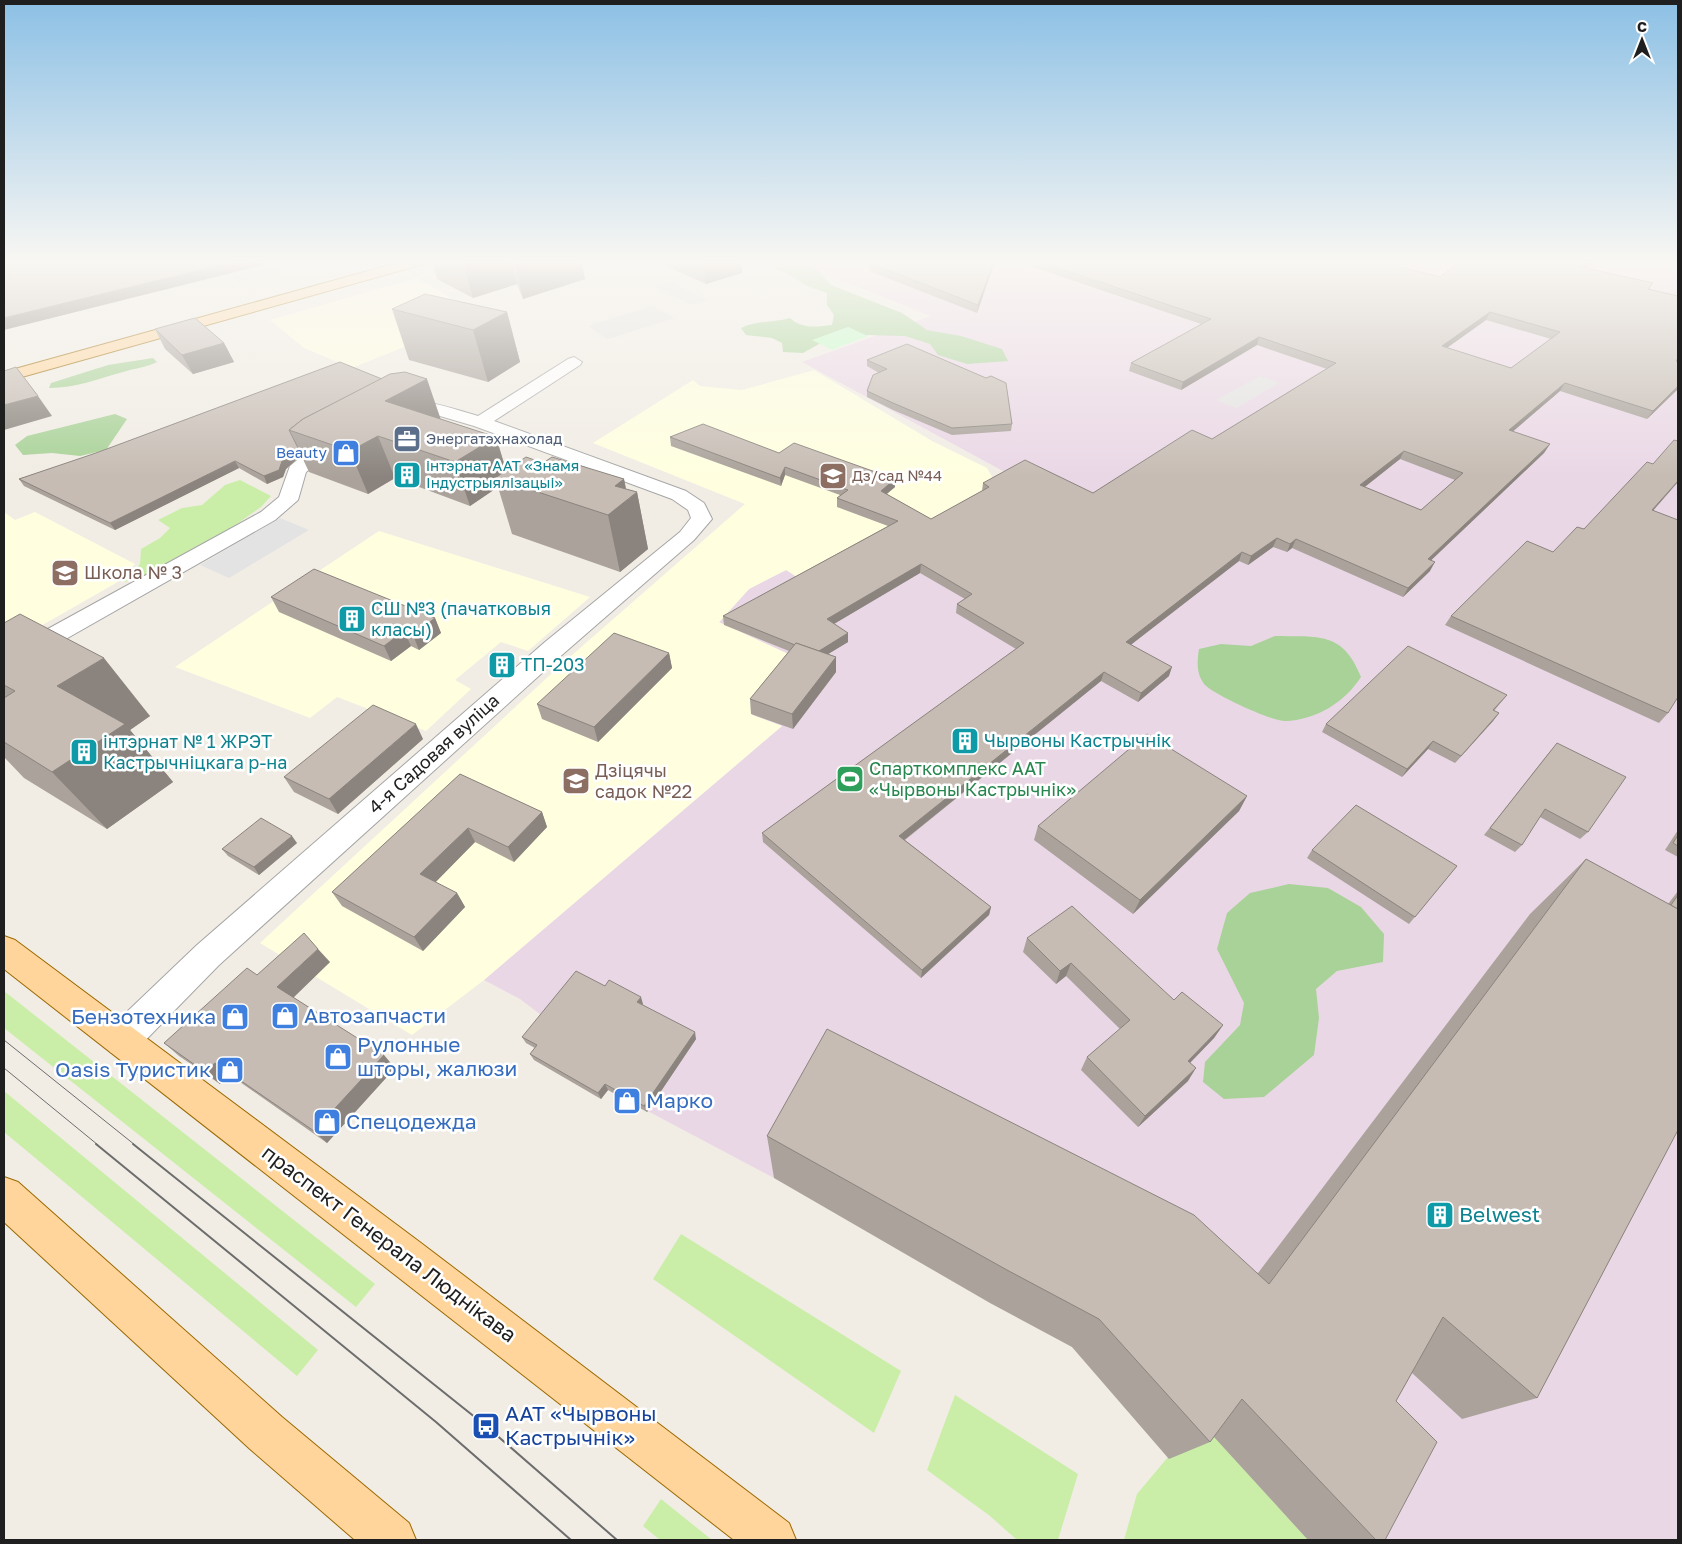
<svg xmlns="http://www.w3.org/2000/svg" width="1682" height="1544" font-family="'Golos Text',sans-serif">
	<style>
		.industrial { fill: #ead7e6 }
		.education { fill: #ffffe0 }
		.grass { fill: #caeea8 }
		.forest { fill: #a8d297 }
		.park { fill: #c0fdc5 }
		.parking { fill: #e3e3e3 }
		.lines { fill: none; stroke-linecap: round; stroke-linejoin: round }
		.minor-casing { stroke: #a6a6a6; stroke-width: 2 }
		.primary-casing { stroke: #9b6900; stroke-width: 2 }
		.minor { fill: #fff; fill-rule: evenodd }
		.primary { fill: #ffd59c; fill-rule: evenodd }
		.tram-far1 { stroke: #6d6d6d; stroke-width: 1 }
		.tram { stroke: #6d6d6d; stroke-width: 2 }
		.wall { fill: #aaa29b; fill-rule: evenodd }
		.shaded-wall { fill: #8b847e }
		.building { fill: #c6bcb4; stroke: #8b847e; fill-rule: evenodd }
		.labels { text-anchor: middle; stroke-width: 5; stroke-linejoin: round; paint-order: stroke }
		.far-service-label { font-size: 15px; fill: #4e5e75; stroke: #fff; text-anchor: start }
		.far-shop-label { font-size: 15px; fill: #366cbe; stroke: #fff; text-anchor: end }
		.far-culture-label { font-size: 15px; fill: #0d838f; stroke: #fff; text-anchor: start }
		.far-education-label { font-size: 15px; fill: #785e54; stroke: #fff; text-anchor: start }
		.education-label { font-size: 18px; fill: #785e54; stroke: #fff; text-anchor: start }
		.culture-label { font-size: 18px; fill: #0d838f; stroke: #fff; text-anchor: start }
		.street-label { font-size: 18px; fill: #1f1f1f; stroke: #fff }
		.leisure-label { font-size: 18px; fill: #27864d; stroke: #fff; text-anchor: start }
		.near-shop-label { font-size: 21px; fill: #366cbe; stroke: #fff; text-anchor: start }
		.near-culture-label { font-size: 21px; fill: #0d838f; stroke: #fff; text-anchor: start }
		.near-street-label { font-size: 21px; fill: #1f1f1f; stroke: #fff }
		.near-transit-label { font-size: 21px; fill: #164399; stroke: #fff; text-anchor: start }
	</style>
	<rect width="100%" height="100%" fill="#f1ede5"/>
	<path class="industrial" d="M792 261H842L849 263 856 261H1678V1540H1308L1199 1420 1169 1459 1072 1347 774 1178 608 1090 601 1099 534 1060 541 1052 526 1043 545 1018 520 999 484 980 782 726 751 714 796 658 719 623 749 589 786 570 1014 477 802 362 931 316Z"/>
	<g class="education">
		<path d="M417 278 481 316 352 368 304 348 270 320Z"/>
		<path d="M814 370 932 441 987 468 996 484 988 495 803 581 786 570 749 589 719 622 797 658 752 715 782 726 484 980 412 1035 260 943 563 663 745 504 593 443 693 380 700 386 742 390Z"/>
		<path d="M4 512 15 520 35 512 135 564 116 583 4 647Z"/>
		<path d="M379 531 590 597 528 651 501 642 455 680 471 689 426 731 337 697 310 718 175 667Z"/>
	</g>
	<g class="grass">
		<path d="M240 480 271 496 261 507 217 538 156 574 124 582 140 564 141 549 160 538 170 528 158 520 182 508 202 505 225 485Z"/>
		<path d="M4 991 375 1284 356 1307 4 1028Z"/>
		<path d="M4 1091 318 1350 297 1376 4 1132Z"/>
		<path d="M681 1234 901 1371 874 1433 653 1279Z"/>
		<path d="M955 1395 1078 1474 1058 1540H1017L990 1516 927 1470Z"/>
		<path d="M1199 1420 1308 1540H1124L1137 1494Z"/>
		<path d="M661 1499 712 1540H660L643 1526Z"/>
	</g>
	<g class="forest">
		<path d="M753 261H791L818 270 831 285 902 313 927 330 961 336 1002 349 1008 361 967 364 938 355 930 344 905 336 868 335 848 342 835 341 819 344 803 353 783 352 782 343 772 338 746 335 741 328C756 320 773 323 790 318 802 329 816 327 832 325L834 315 827 305V293L807 286 787 273Z"/>
		<path d="M153 358 157 362C145 368 135 368 123 372 96 379 77 388 49 388L51 383 108 365Z"/>
		<path d="M115 414 127 419 106 450 80 456 52 453 23 455 15 445 27 436Z"/>
		<path d="M1275 636C1318 637 1343 631 1361 677 1344 703 1316 720 1285 721 1271 721 1215 695 1205 685 1196 674 1197 662 1199 649L1221 644 1251 646Z"/>
		<path d="M1289 884 1328 888 1361 907 1384 934 1383 962 1337 971 1316 989 1319 1018 1314 1055 1264 1097 1224 1099 1203 1082 1205 1062 1240 1025 1244 1003 1217 949 1227 913 1250 893Z"/>
	</g>
	<path class="park" d="M848 327 868 336 832 350 812 340Z"/>
	<g class="parking">
		<path d="M293 261 314 263 238 282 231 277Z"/>
		<path d="M669 281 708 300 692 305 653 286Z"/>
		<path d="M653 306 674 318 608 339 588 326Z"/>
		<path d="M1260 376 1279 383 1236 408 1216 400Z"/>
		<path d="M280 518 309 530 229 578 200 565Z"/>
	</g>
	<g class="lines">
		<defs>
			<g id="minor">
				<path d="M574 357 582 362 580 365 494 421 686 491 704 503 712 519 694 540 563 654 219 965 134 1052 122 1056 110 1052 105 1040 110 1028 197 945 545 642 680 532 691 518 688 510 672 499 474 426 423 411 395 412 392 408 395 404C424 397 450 408 478 416L568 359Z"/>
				<path d="M337 437 344 439 346 443 306 472 298 500 275 520 13 669 4 671V653L261 512 279 497 290 466 307 452Z"/>
			</g>
			<g id="primary">
				<path d="M404 261H426L424 264 4 382V372Z"/>
				<path d="M4 936 15 940 421 1243 789 1523 796 1540H734L4 969Z"/>
				<path d="M4 1177 18 1182 282 1417 409 1523 416 1540H355L250 1449 4 1222Z"/>
			</g>
		</defs>
		<use href="#minor" class="minor-casing"/>
		<use href="#primary" class="primary-casing"/>
		<use href="#minor" class="minor"/>
		<use href="#primary" class="primary"/>
		<g class="tram-far1">
			<path d="M4 1040 135 1145"/>
			<path d="M4 1068 98 1145"/>
		</g>
		<g class="tram">
			<path d="M96 1144 436 1422 571 1540"/>
			<path d="M133 1144 486 1426 617 1540"/>
		</g>
	</g>
	<g class="wall">
		<path d="M432 261H581L585 279 523 299 517 284 473 298 437 279Z"/>
		<path d="M655 261H741L742 273 706 284Z"/>
		<path d="M864 261H995L977 313 869 271V263H870Z"/>
		<path d="M1015 261H1379L1440 277 1587 268 1653 283 1649 290 1678 296V358L1676 361 1678 362V389L1647 419 1560 391 1512 432 1550 444 1544 453 1431 560 1430 571 1403 597 1292 548 1287 552 1273 547 1248 565 1239 561 1131 644 1169 676 1138 702 1101 681 905 840 991 907 989 915 921 978 763 842 762 833 1016 649 956 613 957 604 965 599 920 573 834 624 848 633V642L828 654 836 657V672L793 729 751 714 750 699 789 651 724 625 723 616 888 526 837 507V498L840 495 785 475 781 486 671 446 670 437 779 453 895 479V487L887 494 931 519 982 491 983 483 1093 493 1212 439 1327 369 1257 345 1181 390 1129 371 1131 363 1201 324ZM1486 320 1551 339 1511 368 1447 348ZM1400 459 1455 480 1421 510 1364 487Z"/>
		<path d="M392 309 507 312 520 362 488 382 409 360Z"/>
		<path d="M155 329 224 343 234 362 193 374 165 349Z"/>
		<path d="M867 360 1012 424 1011 431 952 435 893 410 867 397V391L879 373 867 366Z"/>
		<path d="M340 362 440 419 496 437 506 470 543 463 624 479 626 489 637 492 648 549 620 572 512 534 498 487 470 506 395 478 368 494 309 472 301 455 286 469 283 477 267 484 239 468 115 530 24 486 19 479 96 453Z"/>
		<path d="M1653 464V511L1668 713 1659 723 1445 625 1451 616 1553 552 1584 529Z"/>
		<path d="M271 597 435 618 441 633 419 650 411 646 391 661 279 612Z"/>
		<path d="M4 623 150 716 130 730 173 782 107 829 24 778 4 757Z"/>
		<path d="M669 653 672 668 598 742 542 719 537 704Z"/>
		<path d="M1507 695 1494 711 1499 713 1493 721 1455 763 1428 749 1402 777 1322 732 1326 724Z"/>
		<path d="M423 739 338 814 294 792 284 777Z"/>
		<path d="M1551 750 1588 832 1580 839 1540 817 1522 845 1515 852 1484 835Z"/>
		<path d="M460 774 542 812 547 827 514 862 475 842 435 882 457 893 465 907 423 951 342 906 332 892Z"/>
		<path d="M1247 796 1239 811 1133 914 1034 840 1038 826Z"/>
		<path d="M1678 830V857L1665 850Z"/>
		<path d="M297 843 259 875 228 856 222 849Z"/>
		<path d="M1312 850 1457 866 1409 924 1307 858Z"/>
		<path d="M1586 859 1668 904 1678 891V1130L1537 1398 1462 1419 1412 1373 1396 1401 1385 1540H1308L1214 1437 1210 1442 1169 1459 1072 1347 990 1303 774 1178 767 1136 1258 1273 1530 914Z"/>
		<path d="M1027 938 1174 1000 1223 1025 1214 1038 1190 1063 1188 1081 1138 1127 1081 1070 1087 1057 1120 1029 1066 976 1056 984 1023 952Z"/>
		<path d="M330 962 293 997 395 1068 327 1143 230 1075 220 1084 179 1056 164 1043 257 975Z"/>
		<path d="M605 986 643 1004 642 1005 696 1039 647 1112 608 1090 601 1099 534 1060 530 1054 535 1048 526 1043 522 1037Z"/>
	</g>
	<g class="shaded-wall">
		<path d="M237 261H279L4 330V318Z"/>
		<path d="M470 261H511L517 284 473 298 463 263Z"/>
		<path d="M526 261H581L585 279 523 299 515 264Z"/>
		<path d="M703 261H741L742 273 706 284Z"/>
		<path d="M994 261H995L977 313 978 305Z"/>
		<path d="M1591 261H1598L1577 274 1581 267Z"/>
		<path d="M507 312 520 362 488 382 473 330Z"/>
		<path d="M1490 312 1486 320 1438 354 1442 346Z"/>
		<path d="M1259 337 1257 345 1181 390 1183 382Z"/>
		<path d="M224 343 234 362 193 374 182 355Z"/>
		<path d="M427 379 441 420 387 406 313 438Z"/>
		<path d="M1565 383 1560 391 1504 439 1509 430Z"/>
		<path d="M1678 386V389L1647 419 1653 411Z"/>
		<path d="M38 396 52 416 4 430V405Z"/>
		<path d="M378 436 395 478 368 494 350 451Z"/>
		<path d="M496 437 509 480 495 478 498 487 470 506 455 462Z"/>
		<path d="M1550 444 1544 453 1423 568 1428 559Z"/>
		<path d="M298 448 301 455 286 469 283 477 267 484 264 476Z"/>
		<path d="M1404 451 1400 459 1356 494 1360 485Z"/>
		<path d="M235 461 239 468 115 530 110 523Z"/>
		<path d="M785 467V475L781 486 780 478Z"/>
		<path d="M624 479 628 500 637 492 648 549 620 572 608 515 615 486Z"/>
		<path d="M895 479V487L880 499 881 491Z"/>
		<path d="M1678 481V482L1645 520 1652 510Z"/>
		<path d="M1277 538 1273 547 1248 565 1251 556Z"/>
		<path d="M1296 539 1292 548 1287 552 1290 544Z"/>
		<path d="M1242 552 1239 561 1123 651 1126 642Z"/>
		<path d="M1435 562 1430 571 1403 597 1408 588Z"/>
		<path d="M921 564 920 573 827 628V619Z"/>
		<path d="M435 618 441 633 419 650 413 635Z"/>
		<path d="M404 631 411 646 391 661 384 646Z"/>
		<path d="M848 633V642L815 662V653Z"/>
		<path d="M669 653 672 668 598 742 594 727Z"/>
		<path d="M836 657V672L793 729 792 714Z"/>
		<path d="M104 658 150 716 130 730 173 782 107 829 52 772 57 686Z"/>
		<path d="M1172 667 1169 676 1138 702 1141 693Z"/>
		<path d="M1104 672 1101 681 899 844V836Z"/>
		<path d="M1499 713 1493 721 1455 763 1461 756Z"/>
		<path d="M416 724 423 739 338 814 329 799Z"/>
		<path d="M1433 741 1428 749 1402 777 1407 769Z"/>
		<path d="M1247 796 1239 811 1133 914 1140 900Z"/>
		<path d="M542 812 547 827 514 862 508 847Z"/>
		<path d="M468 828 475 842 429 889 420 874Z"/>
		<path d="M292 836 297 843 259 875 254 867Z"/>
		<path d="M457 893 465 907 423 951 414 937Z"/>
		<path d="M991 907 989 915 921 978 922 970Z"/>
		<path d="M318 949 330 962 290 1001 277 987Z"/>
		<path d="M1071 963 1066 976 1056 984 1060 971Z"/>
		<path d="M641 997 643 1004 639 1009 637 1002Z"/>
		<path d="M1223 1025 1214 1038 1180 1073 1188 1061Z"/>
		<path d="M695 1032 696 1039 647 1112 644 1106Z"/>
		<path d="M384 1055 395 1068 327 1143 314 1131Z"/>
		<path d="M215 1063 230 1075 220 1084 205 1072Z"/>
		<path d="M1196 1068 1188 1081 1138 1127 1145 1116Z"/>
		<path d="M605 1084 608 1090 601 1099 598 1093Z"/>
	</g>
	<g class="building">
		<path d="M12 261H237L4 318V263Z"/>
		<path d="M459 261H470L463 263Z"/>
		<path d="M513 261H526L515 264Z"/>
		<path d="M876 261H994L978 305 869 263Z"/>
		<path d="M1037 261H1379L1440 277 1461 261H1591L1581 267 1653 283 1648 289 1678 296V358L1676 361 1678 362V386L1653 411 1565 383 1509 430 1550 444 1428 559 1435 562 1408 588 1296 539 1290 544 1277 538 1251 556 1242 552 1126 642 1172 667 1141 693 1104 672 899 836 991 907 922 970 762 833 1024 643 957 604 972 594 921 564 827 619 848 633 819 651 796 643 795 645 723 616 898 521 837 498 848 490 785 467 780 478 670 437 703 424 779 453 794 443 895 479 881 491 931 519 989 487 983 483 1025 460 1093 493 1192 430 1212 439 1336 363 1259 337 1183 382 1131 363 1211 319ZM1490 312 1560 332 1511 368 1442 346ZM1404 451 1463 473 1421 510 1360 485Z"/>
		<path d="M425 294 507 312 473 330 392 309Z"/>
		<path d="M195 318 224 343 182 355 155 329Z"/>
		<path d="M907 344 986 378 991 376 1006 383 1012 424 952 428 893 403 867 391 873 375 887 369 867 360Z"/>
		<path d="M340 362 382 379 303 419 289 430 298 448 282 461 279 470 264 476 235 461 110 523 19 479 96 453Z"/>
		<path d="M16 367 38 396 4 405V371Z"/>
		<path d="M405 372 427 379 385 401 496 437 455 462 378 436 350 451 289 430 303 419 390 374Z"/>
		<path d="M1674 440 1678 441V481L1652 510 1678 520V697L1668 713 1451 616 1527 541 1553 552 1577 527 1584 529 1647 462 1653 464Z"/>
		<path d="M526 457 543 463 552 457 624 479 615 486 637 492 608 515 495 478Z"/>
		<path d="M314 569 435 618 413 635 404 631 384 646 271 597Z"/>
		<path d="M20 614 104 658 57 686 125 724 52 772 4 742V698L15 691 4 685V623Z"/>
		<path d="M614 633 669 653 594 727 537 704Z"/>
		<path d="M796 643 836 657 792 714 750 699Z"/>
		<path d="M1408 646 1507 695 1493 710 1499 713 1461 756 1433 741 1407 769 1326 724Z"/>
		<path d="M373 705 416 724 329 799 284 777Z"/>
		<path d="M1147 734 1247 796 1140 900 1038 826Z"/>
		<path d="M1557 743 1626 777 1588 832 1545 809 1522 845 1490 828Z"/>
		<path d="M460 774 542 812 508 847 468 828 420 874 457 893 414 937 332 892Z"/>
		<path d="M1356 805 1457 866 1415 917 1312 850Z"/>
		<path d="M261 818 292 836 254 867 222 849Z"/>
		<path d="M1678 835V846L1673 843Z"/>
		<path d="M1586 859 1678 909V1130L1537 1398 1443 1317 1396 1401 1437 1442 1385 1540H1376L1242 1399 1210 1442 1099 1319 1007 1270 767 1136 827 1029 1194 1215 1269 1284Z"/>
		<path d="M1678 895V909L1671 905Z"/>
		<path d="M1072 906 1174 1000 1182 992 1223 1025 1188 1061 1196 1068 1145 1116 1087 1057 1130 1020 1071 963 1060 971 1027 938Z"/>
		<path d="M304 933 318 949 277 987 384 1055 314 1131 215 1063 205 1072 164 1043 247 968 257 975Z"/>
		<path d="M576 971 605 986 609 980 641 997 637 1002 695 1032 644 1106 605 1084 598 1093 530 1054 537 1045 522 1037Z"/>
	</g>
	<linearGradient id="sky" x2="0" y2="1"><stop stop-color="#8cc0e5"/><stop offset="0.55" stop-color="#f9f7f3"/><stop offset="1" stop-color="#f9f7f3" stop-opacity="0"/></linearGradient>
	<rect width="1682" height="477" fill="url(#sky)"/>
	<defs>
		<symbol id="office-square" viewBox="-11 -11 22 22"><rect x="-9" y="-9" width="18" height="18" rx="4" fill="#5c6f8a" stroke="#fff"/><path d="M-6-3h4V-5.5h4V-3h4V5H-6ZM-1-4.5V-3h2v-1.5ZM-6 0V1H6V0Z" fill="#fff"/></symbol>
		<symbol id="shop-square" viewBox="-11 -11 22 22"><rect x="-9" y="-9" width="18" height="18" rx="4" fill="#3f7fe0" stroke="#fff"/><path d="M-5-2.5h2.3a2.7 3.5 0 0 1 5.4 0H5L5.5 6h-11ZM-1.5-2.5h3a1.5 2.3 0 0 0-3 0Z" fill="#fff"/></symbol>
		<symbol id="building-square" viewBox="-11 -11 22 22"><rect x="-9" y="-9" width="18" height="18" rx="4" fill="#0f9aa8" stroke="#fff"/><path d="M-4-6H4V6H1V3H-1V6H-4ZM-2.5-4.3h1.7v1.8h-1.7ZM.8-4.3h1.7v1.8H.8ZM-2.5-1h1.7V.8h-1.7ZM.8-1h1.7V.8H.8Z" fill="#fff"/></symbol>
		<symbol id="school-square" viewBox="-11 -11 22 22"><rect x="-9" y="-9" width="18" height="18" rx="4" fill="#8d6e63" stroke="#fff"/><path d="M0-5L7-2L0 1L-7-2ZM-4 1L0 2.5L4 1V4Q0 6-4 4Z" fill="#fff"/></symbol>
		<symbol id="stadium-square" viewBox="-11 -11 22 22"><rect x="-9" y="-9" width="18" height="18" rx="4" fill="#2e9e5b" stroke="#fff"/><path d="M0-5a6.5 5 0 1 0 0 10a6.5 5 0 1 0 0-10ZM-3.5-1.8h7v3.6h-7Z" fill="#fff"/></symbol>
		<symbol id="bus-square" viewBox="-11 -11 22 22"><rect x="-9" y="-9" width="18" height="18" rx="4" fill="#1a4fb4" stroke="#fff"/><path d="M-5-6H5V4H4V6H2V4H-2V6H-4V4H-5ZM-3.5-4V0h7V-4ZM-3.5 1.2v1.5H-2V1.2ZM2 1.2v1.5H3.5V1.2Z" fill="#fff"/></symbol>
	</defs>
	<g fill-rule="evenodd">
		<use href="#office-square" x="391" y="423" width="32" height="32"/>
		<use href="#shop-square" x="330" y="437" width="32" height="32"/>
		<use href="#building-square" x="391" y="459" width="32" height="32"/>
		<use href="#school-square" x="817" y="460" width="32" height="32"/>
		<use href="#school-square" x="49" y="557" width="32" height="32"/>
		<use href="#building-square" x="336" y="603" width="32" height="32"/>
		<use href="#building-square" x="486" y="649" width="32" height="32"/>
		<use href="#building-square" x="949" y="725" width="32" height="32"/>
		<use href="#building-square" x="68" y="736" width="32" height="32"/>
		<use href="#stadium-square" x="834" y="763" width="32" height="32"/>
		<use href="#school-square" x="560" y="765" width="32" height="32"/>
		<use href="#shop-square" x="269" y="1000" width="32" height="32"/>
		<use href="#shop-square" x="219" y="1001" width="32" height="32"/>
		<use href="#shop-square" x="322" y="1041" width="32" height="32"/>
		<use href="#shop-square" x="214" y="1054" width="32" height="32"/>
		<use href="#shop-square" x="611" y="1085" width="32" height="32"/>
		<use href="#shop-square" x="311" y="1106" width="32" height="32"/>
		<use href="#building-square" x="1424" y="1199" width="32" height="32"/>
		<use href="#bus-square" x="470" y="1410" width="32" height="32"/>
	</g>
	<g class="labels">
		<g class="far-service-label">
			<text x="426" y="444">Энергатэхнахолад</text>
		</g>
		<g class="far-shop-label">
			<text x="327" y="458">Beauty</text>
		</g>
		<g class="far-culture-label">
			<text x="426" y="471">інтэрнат ААТ «Знамя<tspan x="426" dy="17">Індустрыялізацыі»</tspan></text>
		</g>
		<g class="far-education-label">
			<text x="852" y="481">Дз/сад №44</text>
		</g>
		<g class="education-label">
			<text x="84" y="579">Школа № 3</text>
			<text x="595" y="777">Дзіцячы<tspan x="595" dy="21">садок №22</tspan></text>
		</g>
		<g class="culture-label">
			<text x="371" y="615">СШ №3 (пачатковыя<tspan x="371" dy="21">класы)</tspan></text>
			<text x="521" y="671">ТП-203</text>
			<text x="984" y="747">Чырвоны Кастрычнік</text>
			<text x="103" y="748">інтэрнат № 1 ЖРЭТ<tspan x="103" dy="21">Кастрычніцкага р-на</tspan></text>
		</g>
		<g class="street-label">
			<text transform="translate(434 754) rotate(-42)" y="6">4-я Садовая вуліца</text>
		</g>
		<g class="leisure-label">
			<text x="869" y="775">Спарткомплекс ААТ<tspan x="869" dy="21">«Чырвоны Кастрычнік»</tspan></text>
		</g>
		<g class="near-shop-label">
			<text x="304" y="1023">Автозапчасти</text>
			<text x="216" y="1024" text-anchor="end">Бензотехника</text>
			<text x="357" y="1052">Рулонные<tspan x="357" dy="24">шторы, жалюзи</tspan></text>
			<text x="211" y="1077" text-anchor="end">Oasis Туристик</text>
			<text x="646" y="1108">Марко</text>
			<text x="346" y="1129">Спецодежда</text>
		</g>
		<g class="near-culture-label">
			<text x="1459" y="1222">Belwest</text>
		</g>
		<g class="near-street-label">
			<text transform="translate(389 1244) rotate(37)" y="7">праспект Генерала Люднікава</text>
		</g>
		<g class="near-transit-label">
			<text x="505" y="1421">ААТ «Чырвоны<tspan x="505" dy="24">Кастрычнік»</tspan></text>
		</g>
	</g>
	<rect width="1682" height="1544" fill="none" stroke="#1f1f1f" stroke-width="10"/>
	<g transform="translate(1642 40)" stroke="#ffffff" stroke-width="4" paint-order="stroke">
	<path d="M0-4L9 19L0 12L-9 19Z" fill="#1f1f1f"/>
	<text y="-8" font-size="14" font-weight="bold" text-anchor="middle" fill="#1f1f1f">С</text>
	</g>
</svg>
